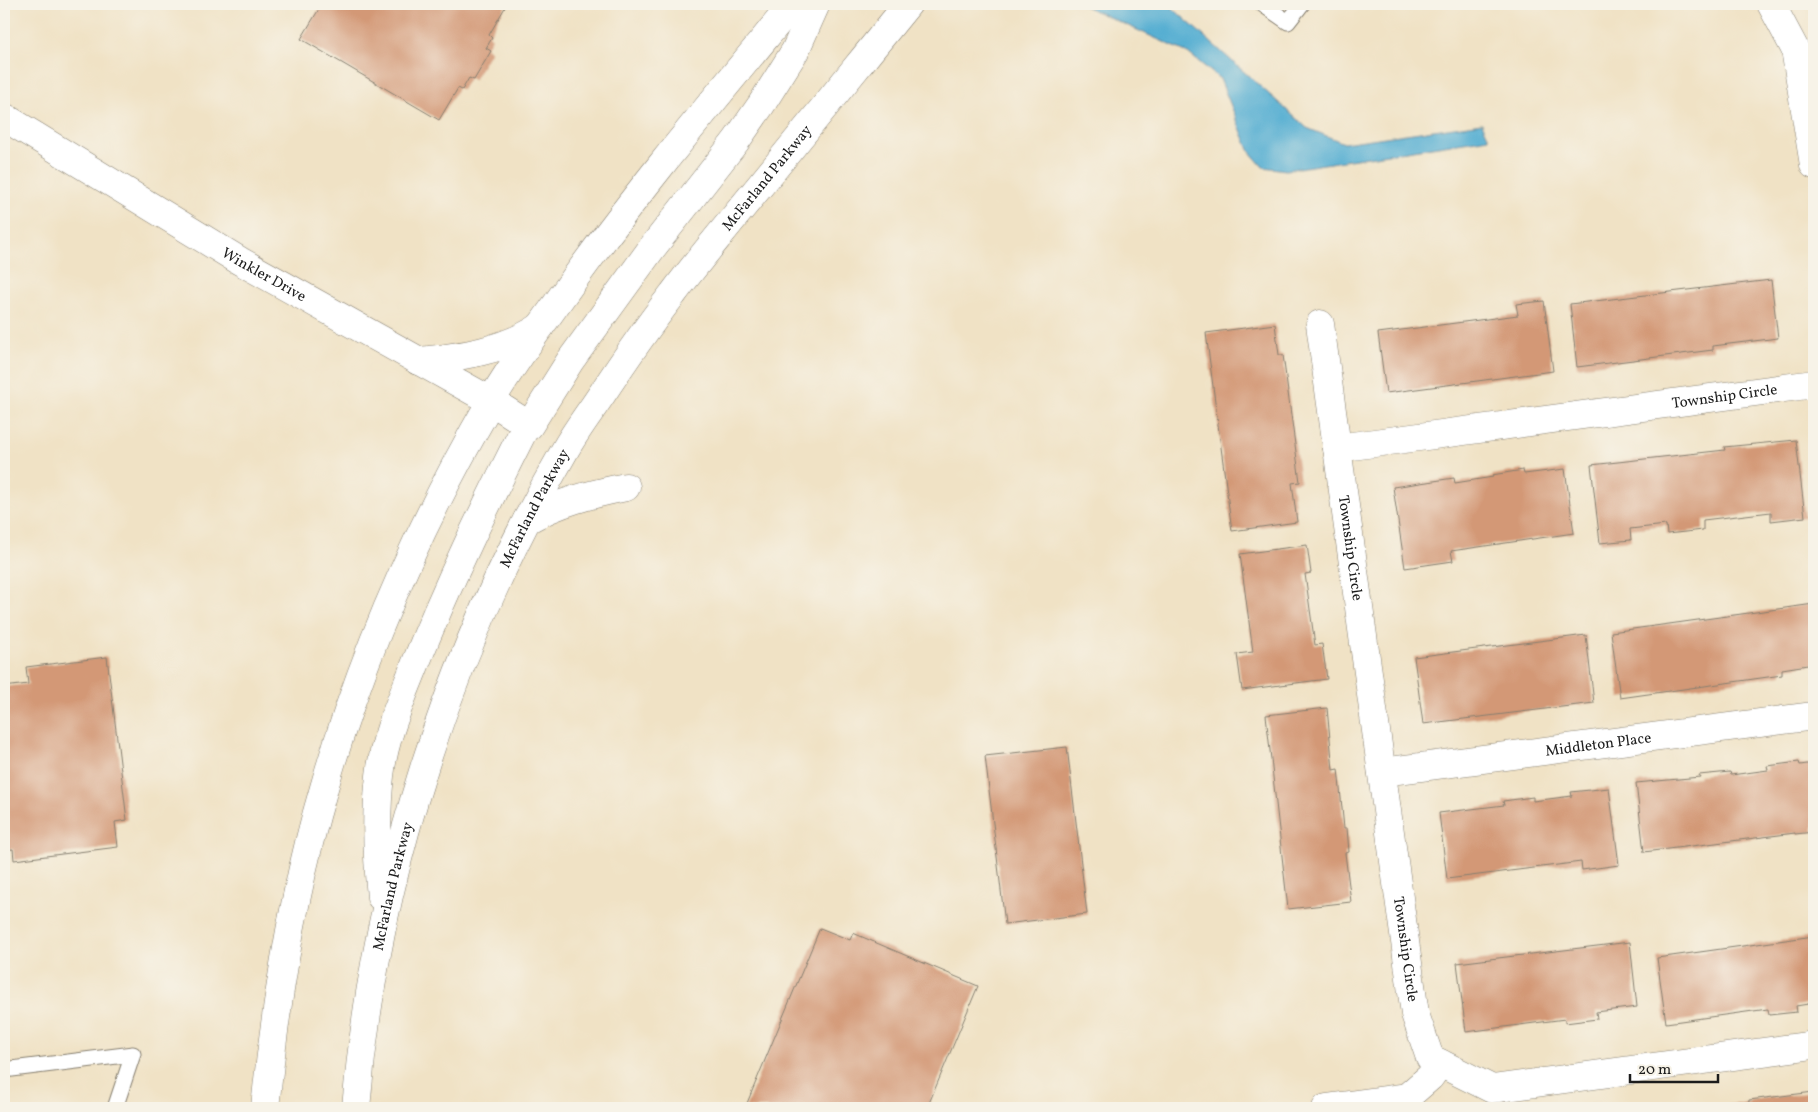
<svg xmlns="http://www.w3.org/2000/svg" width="1818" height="1112" font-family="Vollkorn,serif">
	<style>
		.water { fill: #55aed2; stroke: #386577 }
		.building { fill: #d39876 }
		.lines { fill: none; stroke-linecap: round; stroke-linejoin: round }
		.service-casing { stroke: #867f70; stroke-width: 17 }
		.minor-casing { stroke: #867f70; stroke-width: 29 }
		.primary-casing { stroke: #867f70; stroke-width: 29 }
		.service { stroke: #fff; stroke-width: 15 }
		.minor { stroke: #fff; stroke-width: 28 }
		.primary { stroke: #fff; stroke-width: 28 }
		.labels { text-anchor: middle; stroke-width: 4.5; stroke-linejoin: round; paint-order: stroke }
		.street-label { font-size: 15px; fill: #1c1c1c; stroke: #f7f3e8 }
	</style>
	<rect width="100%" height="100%" fill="#f7f3e8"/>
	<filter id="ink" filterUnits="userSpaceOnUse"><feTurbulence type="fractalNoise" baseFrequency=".02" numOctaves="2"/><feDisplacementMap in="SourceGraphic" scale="10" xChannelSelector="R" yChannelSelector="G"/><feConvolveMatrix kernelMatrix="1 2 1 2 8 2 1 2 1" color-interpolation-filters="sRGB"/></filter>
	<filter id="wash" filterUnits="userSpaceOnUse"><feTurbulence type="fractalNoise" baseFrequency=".0096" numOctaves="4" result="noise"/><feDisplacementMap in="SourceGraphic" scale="20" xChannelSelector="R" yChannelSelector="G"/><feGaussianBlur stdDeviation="1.12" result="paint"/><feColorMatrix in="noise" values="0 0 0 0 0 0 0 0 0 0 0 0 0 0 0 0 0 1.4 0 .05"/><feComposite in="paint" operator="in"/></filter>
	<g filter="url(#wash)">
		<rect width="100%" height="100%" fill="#f0e2c5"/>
		<path class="water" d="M1080 4H1168L1307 128 1344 143 1482 123 1489 138 1286 170 1263 167 1250 152 1220 79 1188 53Z"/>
		<g id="blocks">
			<g class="building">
				<path d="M322 4H507L489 35 492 38 486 48 491 51 474 80 469 78 462 90 458 88 439 120 301 39Z"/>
				<path d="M1771 280 1778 338 1713 346V350L1577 367 1570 304Z"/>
				<path d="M1544 301 1553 371 1386 393 1378 333 1518 315 1516 304Z"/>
				<path d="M1275 324 1279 355H1283L1300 482 1292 483 1297 522 1232 531 1206 333Z"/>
				<path d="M1796 440 1805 517 1771 521V512L1703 520V530L1667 534 1666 525 1630 529 1631 540 1600 543 1591 465 1725 450 1724 447Z"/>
				<path d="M1565 469 1574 533 1451 551 1453 561 1405 568 1393 487 1454 478 1455 483 1493 477 1492 475 1523 470 1524 474Z"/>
				<path d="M1307 545 1311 573 1305 574 1315 645 1322 644 1327 679 1242 690 1237 654 1253 652 1240 554Z"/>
				<path d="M1814 604V664L1782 669V675L1620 698 1611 632Z"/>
				<path d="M1586 635 1594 703 1423 724 1414 657Z"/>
				<path d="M107 657 127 820 115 822 118 847 14 860 13 849 4 850V687L28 684 26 667Z"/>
				<path d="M1327 708 1333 770 1338 769 1344 828H1347L1349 852 1345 853 1351 902 1288 909 1266 715Z"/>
				<path d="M1067 747 1087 914 1005 924 985 756Z"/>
				<path d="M1799 762 1800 765 1814 763V832L1795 834V833L1644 852 1636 783 1700 777 1699 775 1730 772 1731 775 1768 770 1767 766Z"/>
				<path d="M1609 788 1619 865 1582 870 1581 862 1447 879 1439 813 1504 805 1503 801 1533 797V801L1572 796 1571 792Z"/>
				<path d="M820 928 850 940 853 933 978 986 927 1108H745Z"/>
				<path d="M1814 936V1003L1796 1006 1797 1012 1769 1015 1768 1009 1666 1023 1657 958Z"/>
				<path d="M1630 942 1637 1007 1596 1012 1597 1019 1565 1023V1019L1466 1032 1457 963Z"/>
				<path d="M1814 1092V1108H1684L1711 1104V1107L1749 1102V1100Z"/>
			</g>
		</g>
	</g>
	<g filter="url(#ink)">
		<use href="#blocks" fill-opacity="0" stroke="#867f70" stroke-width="1"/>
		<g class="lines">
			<defs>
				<g id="service">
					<path d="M1262 4 1288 22 1302 4"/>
					<path d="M4 1070 133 1054 115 1108"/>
				</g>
				<g id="minor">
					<path d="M1771 4 1795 49 1814 165"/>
					<path id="s1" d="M4 117 240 261 491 401 527 424"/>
					<path id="s2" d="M1320 324 1415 1014 1430 1058 1492 1089 1814 1045"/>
					<path id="s3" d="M1337 448 1814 384"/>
					<path id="s4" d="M1382 772 1814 716"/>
					<path d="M1326 1108 1407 1097 1430 1077 1440 1063"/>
				</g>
				<g id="primary">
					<path d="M418 361C460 357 504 351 540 327"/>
					<path d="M529 426 570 361 652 248 736 141 761 105 795 51 816 4"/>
					<path d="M527 520C559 502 591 494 626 487"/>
					<path d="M381 897C377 856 375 817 380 776 384 737 401 701 415 665 448 582 487 503 527 424"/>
					<path d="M265 1108C276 1000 293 892 324 788 362 654 420 524 490 403 510 367 536 333 560 299 632 197 713 101 793 4"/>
					<path id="s5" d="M356 1108C375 877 449 651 565 450 575 432 588 415 600 397 623 362 647 327 673 294 693 267 715 241 736 215 794 145 851 74 908 4"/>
				</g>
			</defs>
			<use href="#service" class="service-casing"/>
			<use href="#minor" class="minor-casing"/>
			<use href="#primary" class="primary-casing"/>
			<use href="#service" class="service"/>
			<use href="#minor" class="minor"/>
			<use href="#primary" class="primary"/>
		</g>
	</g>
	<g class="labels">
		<g class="street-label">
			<text dy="5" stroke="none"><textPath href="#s5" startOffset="1035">McFarland Parkway</textPath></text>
			<text dy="5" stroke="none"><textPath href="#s1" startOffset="304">Winkler Drive</textPath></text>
			<text dy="5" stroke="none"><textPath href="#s3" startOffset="391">Township Circle</textPath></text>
			<text dy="5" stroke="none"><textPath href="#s5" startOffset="630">McFarland Parkway</textPath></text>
			<text dy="5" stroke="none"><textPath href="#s2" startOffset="226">Township Circle</textPath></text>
			<text dy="5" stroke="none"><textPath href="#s4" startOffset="218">Middleton Place</textPath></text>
			<text dy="5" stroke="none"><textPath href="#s5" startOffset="225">McFarland Parkway</textPath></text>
			<text dy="5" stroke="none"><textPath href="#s2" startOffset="631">Township Circle</textPath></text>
		</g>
	</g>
	<rect width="1818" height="1112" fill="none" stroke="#f7f3e8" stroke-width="20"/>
	<path d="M1630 1074v8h88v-8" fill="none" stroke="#1c1c1c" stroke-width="2.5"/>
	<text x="1638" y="1074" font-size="15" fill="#1c1c1c" stroke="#f7f3e8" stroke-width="4" paint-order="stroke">20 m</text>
</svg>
